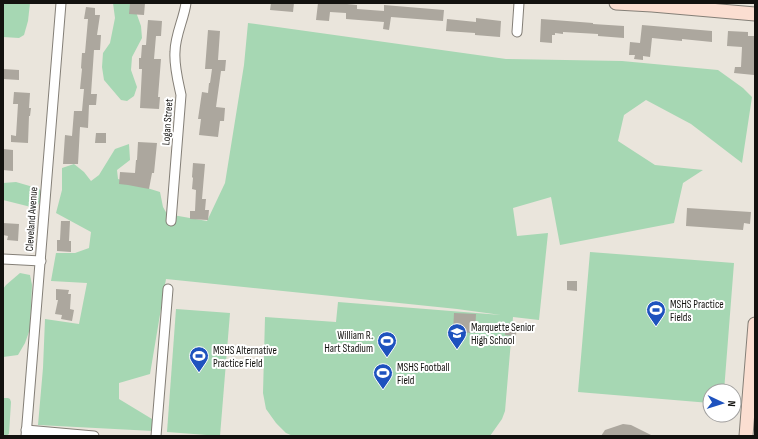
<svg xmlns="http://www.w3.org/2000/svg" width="758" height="439" font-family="'Sofia Sans Condensed',sans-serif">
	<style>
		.green { fill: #a6d7b3 }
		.building { fill: #aca79e }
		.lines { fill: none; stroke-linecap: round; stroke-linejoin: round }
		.street-casing { stroke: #847f77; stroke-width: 11 }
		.secondary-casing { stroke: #847f77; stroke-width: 15 }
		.street { stroke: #fff; stroke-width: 9 }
		.secondary { stroke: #fbded1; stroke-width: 13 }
		.labels { text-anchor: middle; stroke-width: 4; stroke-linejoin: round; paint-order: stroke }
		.street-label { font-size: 11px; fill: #13120f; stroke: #fff }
		.poi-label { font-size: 11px; fill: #13120f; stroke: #fff; text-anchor: start }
	</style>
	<rect width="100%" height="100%" fill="#eae5dc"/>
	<g class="green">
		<path d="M3 3H30L28 21 24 35 19 38 3 37Z"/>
		<path d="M113 3H136V12L141 26 142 38 132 57 131 70 137 87 134 96 127 101 121 100 104 80 102 67 103 53 110 43 115 18Z"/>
		<path d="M248 23 506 59 622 61 718 70 743 88 752 97 742 163 691 124 646 100 624 115 618 141 655 165 703 170 683 183 674 223 560 245 551 197 513 208 517 236 548 233 539 320 513 317 505 411 502 419 490 436H293L286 433 276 423 266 409 263 393 265 317 336 322 338 302 501 315 457 309 166 279 150 374 119 383V399L152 419 153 431 38 425 43 368 45 319 79 324 87 283 51 281 56 253H75L89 248 91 232 56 213 62 190V168L74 164 84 172 91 181 99 175 115 149 129 144 130 160 117 170 118 179 160 192 163 207 167 214 207 221 225 183 244 65Z"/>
		<path d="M16 182 40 189C43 198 42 201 35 208L3 200V183Z"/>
		<path d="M590 252 734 263 724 391H710V403L578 392Z"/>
		<path d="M20 273 30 275 32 285 30 329 25 343 18 355 3 357V289L6 285Z"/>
		<path d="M176 309 230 313 220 436 167 432Z"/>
		<path d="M3 398H8L10 399 11 402 9 434 6 436H3Z"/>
	</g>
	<g class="building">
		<path d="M130 3H145L144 15 129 14Z"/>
		<path d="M271 3H294L293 12 270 10Z"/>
		<path d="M318 3H337L357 5V9L384 11V5L444 10 443 21 391 17 389 30 383 29 384 22 346 19V13L330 12 329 21 316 20Z"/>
		<path d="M86 7 95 8V15H100L97 35H101L100 50H94L91 94H97L96 105H89L88 128 80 127 78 164H63L65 135 72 136 74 111H82L84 89H80L82 69 81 68 82 53H85L88 19H84Z"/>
		<path d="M476 18 501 21 500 37 475 35V33L446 31 447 19 476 22Z"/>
		<path d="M541 19 593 23V24L624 26V38L598 36V34L563 32V34L555 33V35H552V43L540 42Z"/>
		<path d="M148 20 162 21 161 36H156L154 59H161L158 97H160L159 109 140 108 142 69H139V58H141L142 45H146Z"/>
		<path d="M642 25 712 31V42L682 39V41L652 38 650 57 643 56V60L634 59 635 55H629L630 42 640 43Z"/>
		<path d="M208 30 220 31 218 60H226L225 71H221L216 107 225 108 224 121H220L218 137 199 135 201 119H198L202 92 208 93 209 83H210L212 69H205Z"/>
		<path d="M728 31 748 32V36H755V63L754 75 734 73 735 67H741L742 47 727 46Z"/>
		<path d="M3 69 19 70V80L3 79Z"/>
		<path d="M14 92 30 93 29 108H31L30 116H29L28 143 11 142V135L16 136 18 104H13Z"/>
		<path d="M96 133H106V143H95Z"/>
		<path d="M138 142 157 143 154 173H152L149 189 128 185 119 184 120 172 135 173 136 160H137Z"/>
		<path d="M3 149 13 150V171L3 170Z"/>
		<path d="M193 163 205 164 202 199H206L205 210H209L208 220 190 219V211H195L196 190 192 189 193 178 192 177Z"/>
		<path d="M687 208 751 212 750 224 744 223 743 230 686 226Z"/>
		<path d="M61 221H70L69 241H71V252L57 251V240H60Z"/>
		<path d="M3 223 19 224 18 241 7 240 8 236 3 235Z"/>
		<path d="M567 281H577V291L567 290Z"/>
		<path d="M56 289 69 290 68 294H71L70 309 74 310 72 321 61 319 62 315 55 314 58 300H56Z"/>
		<path d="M454 313 476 314 475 333 453 332Z"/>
		<path d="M506 323 517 324 516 336 505 335Z"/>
		<path d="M623 424 631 425 653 436H601L605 430Z"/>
	</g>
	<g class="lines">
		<defs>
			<g id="street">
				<path d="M517 32 519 3"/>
				<path d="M171 221 181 95C178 81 174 66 175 52 175 35 184 19 186 3"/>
				<path d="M3 259 41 261"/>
				<path d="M26 430 94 436"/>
				<path d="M26 436 61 3"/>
				<path d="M156 436 168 289"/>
			</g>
			<g id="secondary">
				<path d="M616 3 652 5 755 14"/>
				<path d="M746 436 755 324"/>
			</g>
		</defs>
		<use href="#street" class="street-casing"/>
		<use href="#secondary" class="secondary-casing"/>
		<use href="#street" class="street"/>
		<use href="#secondary" class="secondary"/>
	</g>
	<defs>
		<symbol id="stadium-pin" viewBox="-11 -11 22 30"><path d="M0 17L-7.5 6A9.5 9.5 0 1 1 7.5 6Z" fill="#1e52be" stroke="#fff"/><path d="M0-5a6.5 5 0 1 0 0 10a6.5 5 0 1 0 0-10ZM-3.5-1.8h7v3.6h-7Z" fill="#fff"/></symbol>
		<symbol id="school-pin" viewBox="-11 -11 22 30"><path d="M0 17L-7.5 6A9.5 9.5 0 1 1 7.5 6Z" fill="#1e52be" stroke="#fff"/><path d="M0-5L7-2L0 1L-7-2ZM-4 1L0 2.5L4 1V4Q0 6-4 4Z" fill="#fff"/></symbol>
	</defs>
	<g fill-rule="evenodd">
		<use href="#stadium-pin" x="645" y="299" width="22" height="30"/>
		<use href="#school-pin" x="446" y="322" width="22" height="30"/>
		<use href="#stadium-pin" x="376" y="330" width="22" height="30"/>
		<use href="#stadium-pin" x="188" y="345" width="22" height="30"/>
		<use href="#stadium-pin" x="372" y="362" width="22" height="30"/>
	</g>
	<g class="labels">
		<g class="street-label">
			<text transform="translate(167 122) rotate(-86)" y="4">Logan Street</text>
			<text transform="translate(31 219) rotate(-86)" y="4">Cleveland Avenue</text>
		</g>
		<g class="poi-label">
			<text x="670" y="308">MSHS Practice<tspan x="670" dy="13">Fields</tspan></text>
			<text x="471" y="331">Marquette Senior<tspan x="471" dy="13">High School</tspan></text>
			<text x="373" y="339" text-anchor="end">William R.<tspan x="373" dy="13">Hart Stadium</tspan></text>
			<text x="213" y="354">MSHS Alternative<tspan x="213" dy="13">Practice Field</tspan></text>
			<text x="397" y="371">MSHS Football<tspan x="397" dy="13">Field</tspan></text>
		</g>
	</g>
	<rect width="758" height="439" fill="none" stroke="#13120f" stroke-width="8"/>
	<g transform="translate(722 403) rotate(94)"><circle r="19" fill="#ffffff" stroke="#a1a09f"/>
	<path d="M0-3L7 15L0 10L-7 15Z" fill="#1e52be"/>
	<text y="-6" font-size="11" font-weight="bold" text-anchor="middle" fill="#13120f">N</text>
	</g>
</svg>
